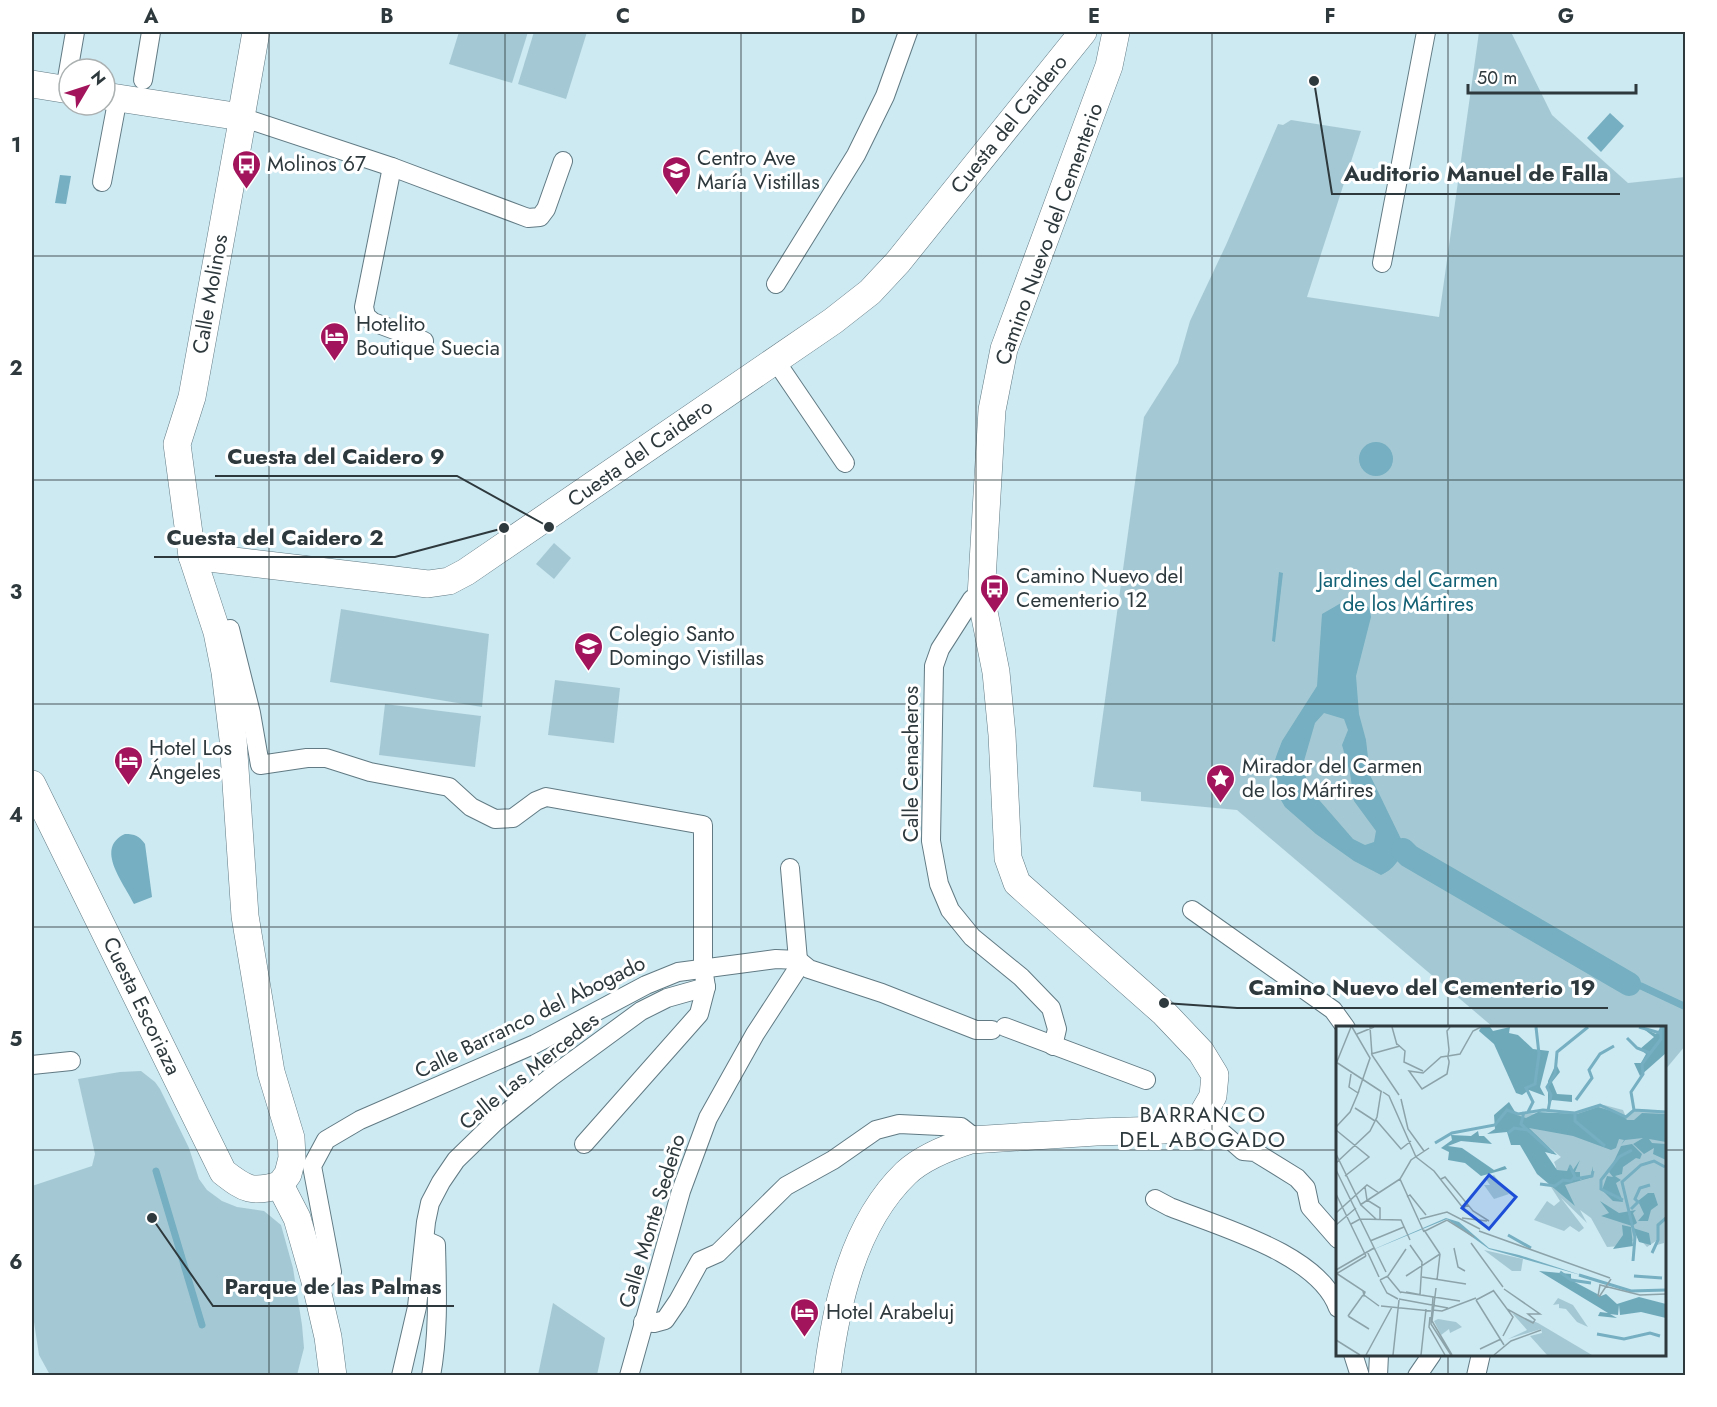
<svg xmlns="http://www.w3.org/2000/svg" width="1717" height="1407" font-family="Jost,sans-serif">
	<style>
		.green { fill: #a5c9d4 }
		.water { fill: #75afc1; fill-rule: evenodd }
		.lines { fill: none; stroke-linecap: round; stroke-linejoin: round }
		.stream { stroke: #75afc1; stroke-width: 7 }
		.canal { stroke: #75afc1; stroke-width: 24 }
		.street-casing { stroke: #617a83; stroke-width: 20 }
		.secondary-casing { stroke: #617a83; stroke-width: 28 }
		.street { stroke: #fff; stroke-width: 18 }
		.secondary { stroke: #fff; stroke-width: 27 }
		.grid { fill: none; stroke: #2e393d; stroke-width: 1.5; stroke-opacity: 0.55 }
		.labels { text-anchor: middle; stroke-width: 6; stroke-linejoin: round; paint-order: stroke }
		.street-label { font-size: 21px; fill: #2e393d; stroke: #fff }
		.poi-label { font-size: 21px; fill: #2e393d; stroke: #fff; text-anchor: start }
		.park-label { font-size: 21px; fill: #126174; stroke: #fff }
		.neighbourhood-label { font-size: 22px; letter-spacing: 1.5px; fill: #2e393d; stroke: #fff }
		.inset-river { fill: none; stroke: #75afc1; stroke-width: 3 }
		.inset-road { fill: none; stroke: #8da3aa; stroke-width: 1.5 }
		.view { fill: #1d4ed8; fill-opacity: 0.15; stroke: #1d4ed8; stroke-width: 3 }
		.inset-edge { fill: none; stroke: #2e393d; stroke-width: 3 }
		.leader { fill: none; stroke: #2e393d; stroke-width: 2 }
		.callout-dot { fill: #2e393d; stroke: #fff; stroke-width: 2 }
		.callout-label { font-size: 22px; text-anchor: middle; font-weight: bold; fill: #2e393d; stroke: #fff; stroke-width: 6; stroke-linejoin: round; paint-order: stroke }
		.neatline { fill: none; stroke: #2e393d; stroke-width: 2 }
		.grid-label { font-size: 20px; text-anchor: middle; font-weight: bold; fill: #2e393d }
	</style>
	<rect width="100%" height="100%" fill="#cde9f2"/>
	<g class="green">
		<path d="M459 32H528L512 83 449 64Z"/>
		<path d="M534 32H587L566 99 518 84Z"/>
		<path d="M1479 32H1511L1552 115 1628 183 1685 177V1046L1665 1070 1664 1028 1493 1027 1237 810 1141 801V792L1093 787 1144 417 1178 363 1190 321 1226 245 1278 124 1283 125 1291 120 1361 131 1307 297 1439 317Z"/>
		<path d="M554 543 571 558 554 579 536 564Z"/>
		<path d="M341 609 489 634 482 707 330 682Z"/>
		<path d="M555 680 620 688 614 743 548 735Z"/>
		<path d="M385 704 481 716 475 767 379 755Z"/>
		<path d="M141 1071 155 1082 160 1089 189 1148 199 1179 207 1190 222 1201 237 1207 264 1211 281 1225 293 1268 302 1325 304 1348 297 1375H50L39 1355 32 1309V1186L92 1166 95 1154 78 1079 120 1072Z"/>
		<path d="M553 1303 605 1338 597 1375H538Z"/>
	</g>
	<g class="water">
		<path d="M1610 113 1624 126 1601 152 1587 138Z"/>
		<path d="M60 175 71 176 66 204 55 203Z"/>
		<circle cx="1376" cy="459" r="17"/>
		<path d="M1279 572 1283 573 1275 642 1272 641Z"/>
		<path d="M1348 599C1361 599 1370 603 1371 617L1356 676 1359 714 1366 740 1370 775 1402 841C1404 856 1394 870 1381 875L1354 861 1316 834 1285 807 1278 795 1274 763 1277 754 1282 741 1317 686 1322 614ZM1324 713 1344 719 1348 730 1342 745 1350 773 1354 801 1376 831 1374 842 1365 845 1353 839 1307 786 1304 761 1315 723Z"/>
		<path d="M125 834C135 834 139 836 145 844L152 897 134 904C124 883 94 848 125 834Z"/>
	</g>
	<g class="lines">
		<g class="stream">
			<path d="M1629 984 1641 986 1686 1007"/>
			<path d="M156 1171 202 1325"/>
		</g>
		<path class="canal" d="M1403 850 1409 856 1629 984"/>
		<defs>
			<g id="street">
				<path d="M143 80 151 32"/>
				<path d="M65 90 75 32"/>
				<path d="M241 117 392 167 528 218 540 217 546 209 563 161"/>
				<path d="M392 167 364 307 366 316 373 322 424 341"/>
				<path d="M102 182 118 97"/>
				<path d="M1382 263 1426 32"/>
				<path d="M776 284 856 155 885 96 908 32"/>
				<path d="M775 360 845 463"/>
				<path d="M981 597 972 599 940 649 934 666 931 841 939 884 950 910 972 937 1021 977 1051 1008 1057 1029 1053 1046"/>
				<path d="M217 632 230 629 251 713 260 765 307 758H326L370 772 449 787 471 807 495 819 513 818 536 801 546 797 703 825V968L706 987 699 1014 584 1144"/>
				<path d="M1192 910 1333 1010 1346 1028"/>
				<path d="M1005 1027 1146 1080"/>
				<path d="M32 1065 71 1061"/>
				<path d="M1202 1115 1243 1151 1255 1152 1297 1178 1306 1188 1310 1207 1338 1239"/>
				<path d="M1155 1199 1170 1207C1220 1227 1319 1254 1338 1308"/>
				<path d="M425 1240 436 1245C437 1288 439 1333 431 1376"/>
				<path d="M315 1281 325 1279 332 1272 312 1166 326 1140 360 1120 535 1044 646 985 678 972 776 959 798 960 809 969 882 993 976 1030H992"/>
				<path d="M643 1322 654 1323 665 1320 678 1301 700 1261 718 1253 786 1186 833 1160 876 1130 899 1124 961 1127 970 1134 971 1140"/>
				<path d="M1353 1354 1360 1376"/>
				<path d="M401 1376 417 1307 426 1222 430 1203 441 1182 456 1160 495 1122 551 1077 641 1011 667 998 706 987"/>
				<path d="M629 1376 681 1191 708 1118 755 1034 796 971 798 960 790 868"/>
				<path d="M1378 1376 1379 1354"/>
				<path d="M1417 1376 1432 1354"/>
				<path d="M1476 1376 1481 1354"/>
			</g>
			<g id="secondary">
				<path d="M256 32 241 117V127L192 397 177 444 192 556 217 632 225 672 233 739 245 916 271 1072 291 1138 292 1158 288 1174 280 1185"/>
				<path d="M32 84 69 90"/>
				<path d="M105 96 241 117"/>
				<path d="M192 556 428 584 449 581 466 572 833 321 870 292 898 262 1083 32"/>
				<path d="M32 784 223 1172C246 1190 252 1193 280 1185"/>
				<path d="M280 1185 297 1218 315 1281 328 1337 333 1376"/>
				<path d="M827 1376C836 1305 853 1224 906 1173 923 1157 949 1147 971 1140L1096 1132 1164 1130 1187 1124 1202 1115 1213 1096 1215 1075 1201 1052 1164 1013 1017 883 1008 858 1002 735 996 672 981 597 992 410 1004 349 1109 66 1116 32"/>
			</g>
		</defs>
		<use href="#street" class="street-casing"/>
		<use href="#secondary" class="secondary-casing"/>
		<use href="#street" class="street"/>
		<use href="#secondary" class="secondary"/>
	</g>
	<path class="grid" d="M269 32V1376M505 32V1376M741 32V1376M976 32V1376M1212 32V1376M1448 32V1028M32 256H1686M32 480H1686M32 704H1686M32 927H1686M32 1150H1338M1664 1150H1686M1448 1354V1376"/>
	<defs>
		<symbol id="bus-pin" viewBox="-11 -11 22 30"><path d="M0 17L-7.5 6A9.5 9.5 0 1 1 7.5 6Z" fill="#a2145b" stroke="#fff"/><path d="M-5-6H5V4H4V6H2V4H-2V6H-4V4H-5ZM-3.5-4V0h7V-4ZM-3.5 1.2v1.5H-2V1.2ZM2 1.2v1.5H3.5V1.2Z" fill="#fff"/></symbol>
		<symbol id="school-pin" viewBox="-11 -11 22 30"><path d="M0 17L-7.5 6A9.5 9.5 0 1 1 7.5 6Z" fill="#a2145b" stroke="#fff"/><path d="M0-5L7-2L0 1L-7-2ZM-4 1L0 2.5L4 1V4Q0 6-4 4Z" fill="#fff"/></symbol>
		<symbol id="hotel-pin" viewBox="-11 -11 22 30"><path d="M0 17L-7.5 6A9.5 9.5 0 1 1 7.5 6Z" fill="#a2145b" stroke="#fff"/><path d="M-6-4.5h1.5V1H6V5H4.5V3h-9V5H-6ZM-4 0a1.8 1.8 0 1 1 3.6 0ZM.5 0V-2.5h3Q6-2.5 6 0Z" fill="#fff"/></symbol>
		<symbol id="sight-pin" viewBox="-11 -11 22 30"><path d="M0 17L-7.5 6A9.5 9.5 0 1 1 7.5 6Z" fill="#a2145b" stroke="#fff"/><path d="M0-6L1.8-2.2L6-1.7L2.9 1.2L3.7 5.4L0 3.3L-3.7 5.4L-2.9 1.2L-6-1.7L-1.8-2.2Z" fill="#fff"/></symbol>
	</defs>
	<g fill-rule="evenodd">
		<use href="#bus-pin" x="230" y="148" width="33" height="45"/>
		<use href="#school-pin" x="660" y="154" width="33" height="45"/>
		<use href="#hotel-pin" x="318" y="320" width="33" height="45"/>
		<use href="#bus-pin" x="978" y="572" width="33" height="45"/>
		<use href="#school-pin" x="572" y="630" width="33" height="45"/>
		<use href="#hotel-pin" x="112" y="744" width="33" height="45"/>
		<use href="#sight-pin" x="1204" y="762" width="33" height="45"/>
		<use href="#hotel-pin" x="788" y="1296" width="33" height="45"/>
	</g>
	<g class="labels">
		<g class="street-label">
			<text transform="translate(1009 124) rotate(-51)" y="7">Cuesta del Caidero</text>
			<text transform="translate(1049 234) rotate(-70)" y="7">Camino Nuevo del Cementerio</text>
			<text transform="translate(210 294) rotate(-80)" y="7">Calle Molinos</text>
			<text transform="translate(640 453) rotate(-35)" y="7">Cuesta del Caidero</text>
			<text transform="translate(911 764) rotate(-90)" y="7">Calle Cenacheros</text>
			<text transform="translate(142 1006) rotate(64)" y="7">Cuesta Escoriaza</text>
			<text transform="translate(530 1017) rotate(-26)" y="7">Calle Barranco del Abogado</text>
			<text transform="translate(529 1071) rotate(-39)" y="7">Calle Las Mercedes</text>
			<text transform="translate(652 1221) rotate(-73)" y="7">Calle Monte Sedeño</text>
		</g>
		<g class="poi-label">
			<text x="697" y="165">Centro Ave<tspan x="697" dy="24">María Vistillas</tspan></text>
			<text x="267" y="171">Molinos 67</text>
			<text x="356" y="331">Hotelito<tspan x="356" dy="24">Boutique Suecia</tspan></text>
			<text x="1016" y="583">Camino Nuevo del<tspan x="1016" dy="24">Cementerio 12</tspan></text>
			<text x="609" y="641">Colegio Santo<tspan x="609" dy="24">Domingo Vistillas</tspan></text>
			<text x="149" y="755">Hotel Los<tspan x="149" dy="24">Ángeles</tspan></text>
			<text x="1242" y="773">Mirador del Carmen<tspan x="1242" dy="24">de los Mártires</tspan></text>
			<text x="826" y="1319">Hotel Arabeluj</text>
		</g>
		<g class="park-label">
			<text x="1408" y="587">Jardines del Carmen<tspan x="1408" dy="24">de los Mártires</tspan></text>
		</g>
		<g class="neighbourhood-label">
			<text x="1203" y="1122">BARRANCO<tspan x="1203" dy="25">DEL ABOGADO</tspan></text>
		</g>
	</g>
	<g transform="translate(1336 1026)">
		<rect width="330" height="330" fill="#cde9f2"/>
		<path d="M268 79 287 84 290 91 299 83 330 85 328 217 321 219 320 215 311 221 299 208V214L286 220 271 221 255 192 244 184 251 197 225 172 248 202 243 206 234 200 228 205 198 194 211 175 218 180 224 175 215 161 220 141 218 136 225 131 184 97 181 88 242 86ZM158 149 173 168 158 173 148 159H154L150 153ZM148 224 187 233 185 245H176ZM222 272 237 279 252 301 241 296 230 283 223 282V278L217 279ZM176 287 202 297 256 329H211L194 310 206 307 205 303 172 313 191 304ZM102 293 120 296 126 301 114 307 113 303 105 309 98 295Z" fill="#a5c9d4"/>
		<path d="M145 1H154L157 5 174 1 173 7 182 9 197 23 213 25 204 61 209 70 193 64 186 69 180 67 158 18 143 5ZM305 1 320 8 325 1H330V27L304 50 298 37H305L310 28 304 23 318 11ZM220 38 224 46 216 56 221 68 236 69V76L216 74 212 78V55ZM173 76 181 89 190 92 202 86 241 88 262 81 286 88 291 94H298L306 87 330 88V116L313 113 316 117 330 118V134L317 128 318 122 308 128 297 118 307 112 289 114 285 119 288 114 283 113 280 122 275 124 237 110 193 102 221 129 209 126 221 144 231 145 234 138 237 144 244 134 239 146H244V154L255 150 257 140V151L229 159 239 180 201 148 184 119H175L171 106 151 108 159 103 158 89ZM142 105 143 110H148L156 118 125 115 112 120 126 122 158 144 169 140 171 143 145 150 129 137 112 134 113 126 105 122 116 114 115 109 135 110ZM296 118 306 128 304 133 300 132 287 141 286 148 279 150 285 154 280 157 287 176 277 175 266 164 271 150 277 151 273 146 285 120ZM312 167H318L322 179 315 184 312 195H302L308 188 302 175ZM264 175 283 187 300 184 297 187 301 197 296 200 265 190 273 187ZM286 199 295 201 297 220 277 223 287 209ZM297 202 313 207 315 219 303 216ZM203 245 235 248V254L265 270 270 268 281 278 303 271 330 278V292L305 286 284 289 283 279 282 289 274 288 281 292 262 290 264 286 272 287Z" fill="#6ea9ba"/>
		<path d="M110 192 123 196 153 222 183 229 248 250 153 223 111 193 29 227Z" fill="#75afc1"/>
		<path class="inset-river" d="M303 1 324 7M291 12 301 22 314 27M240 74 256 52 253 44 264 28 278 20M298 84 295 66 307 48 306 38 325 13V1M212 85 215 69 211 61 219 48 221 26 252 1M188 86 185 98 217 127M192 86 197 76 190 62 199 58 203 28 200 1M239 87V95L269 120M172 107 178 102 192 104M99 117 116 107 159 99 171 84 182 88 207 84 239 87 264 79 290 91 298 84 330 86M238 153 256 150 257 145M204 158 219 160 227 154 235 155 239 151 234 140M287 174 265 163V154L283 131 296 124M295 183 302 176 299 173 304 162 314 159M172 209 195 222M316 227 322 214V199L330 192M297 235 299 211 286 156 305 139 318 135 329 141M224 246 235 254 255 257M243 249 295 265 330 264M298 250 326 252M261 308 288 313 314 307 324 310"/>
		<path class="inset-road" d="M16 1 34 32 22 67M34 1 36 29 63 69M56 1 61 19M114 1 111 5 113 24 112 30V32L113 35V37L111 48 86 63 73 45 87 47 105 31 112 30 124 28 137 5 145 1M21 8 38 1M60 17 69 25 68 36 87 45M35 28 64 20M0 36 46 66M0 38 15 1M15 48 13 61 22 67M47 66 53 70 80 131M65 73 72 103 88 125M19 82 39 95M40 94 65 123 75 115M0 101 14 86 23 65M0 104 33 131 9 150M0 128 25 179 40 193M80 131 98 145 127 182 132 179M0 137 34 105 41 91 45 66M0 144 50 246M105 153 109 151 137 185 153 195M29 161 31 174 44 182V193M0 168 30 230M71 171 74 169 90 189M24 179 64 153M0 187 31 159 43 167M126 192 151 195M84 193 111 186 144 203M15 198 24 193 65 194 74 214M0 199 20 182M88 204 104 228M89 205 111 194 138 211M143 205 274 252M88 206 64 153 75 134 93 122M34 215 68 201M135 217 167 261M74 219 86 236 84 269M118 222 122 241 129 245M31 225 43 251M0 244 38 222M0 247 29 266 28 269 27 265M0 248 30 230M51 250 65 267M70 250 104 228M86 251 130 258M44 254 52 250 70 223M44 254 51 267 62 273M101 254 104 228M100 262 96 295 116 329M168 263 204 288H192L199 294 197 297 171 283M157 264 177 291 167 310M65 266 124 275M70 266 97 271 95 298 115 329M28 269 43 280M262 270 264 259 304 269 330 268M263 271 275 253M63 273 112 282M140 274 168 319M140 274 157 265M45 280 95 285M96 284 106 285 140 272M12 290 27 269M12 290 33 303M94 291 93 301 109 329M0 314 24 329M144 323 165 313M30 329 56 281M57 329 63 274M85 329 90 283M158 329 175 315 205 304"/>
		<path class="view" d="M153 149 180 171 153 203 126 182Z"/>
		<rect width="330" height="330" class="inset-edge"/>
	</g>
	<path class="leader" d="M1314 81L1332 194H1620M549 527L457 476H215M504 528L395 557H154M1164 1003L1237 1008H1608M152 1218L213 1306H454"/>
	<g class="callout-dot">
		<circle cx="1314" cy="81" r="6"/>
		<circle cx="549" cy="527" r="6"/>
		<circle cx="504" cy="528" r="6"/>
		<circle cx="1164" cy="1003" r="6"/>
		<circle cx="152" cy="1218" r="6"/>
	</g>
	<g class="callout-label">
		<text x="1476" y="181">Auditorio Manuel de Falla</text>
		<text x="336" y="464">Cuesta del Caidero 9</text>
		<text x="275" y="545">Cuesta del Caidero 2</text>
		<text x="1422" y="995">Camino Nuevo del Cementerio 19</text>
		<text x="333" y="1294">Parque de las Palmas</text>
	</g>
	<rect width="1717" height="1407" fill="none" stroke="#ffffff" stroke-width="66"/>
	<g transform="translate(87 87) rotate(51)"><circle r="28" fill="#ffffff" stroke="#abb0b1" stroke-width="1.5"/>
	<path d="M0-4.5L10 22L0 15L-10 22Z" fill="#a2145b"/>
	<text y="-9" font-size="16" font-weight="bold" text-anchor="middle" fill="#2e393d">N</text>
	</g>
	<path d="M1468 84v9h168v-9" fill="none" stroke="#2e393d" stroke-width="3"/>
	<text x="1477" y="84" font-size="18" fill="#2e393d" stroke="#ffffff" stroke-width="4.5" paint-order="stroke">50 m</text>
	<rect x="33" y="33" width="1651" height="1341" class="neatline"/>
	<g class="grid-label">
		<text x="151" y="23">A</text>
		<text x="387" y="23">B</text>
		<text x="623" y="23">C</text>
		<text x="858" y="23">D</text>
		<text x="1094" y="23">E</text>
		<text x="1330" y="23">F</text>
		<text x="1566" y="23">G</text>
		<text x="16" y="152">1</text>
		<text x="16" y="375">2</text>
		<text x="16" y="599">3</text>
		<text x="16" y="822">4</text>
		<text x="16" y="1046">5</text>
		<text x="16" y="1269">6</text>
	</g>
</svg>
